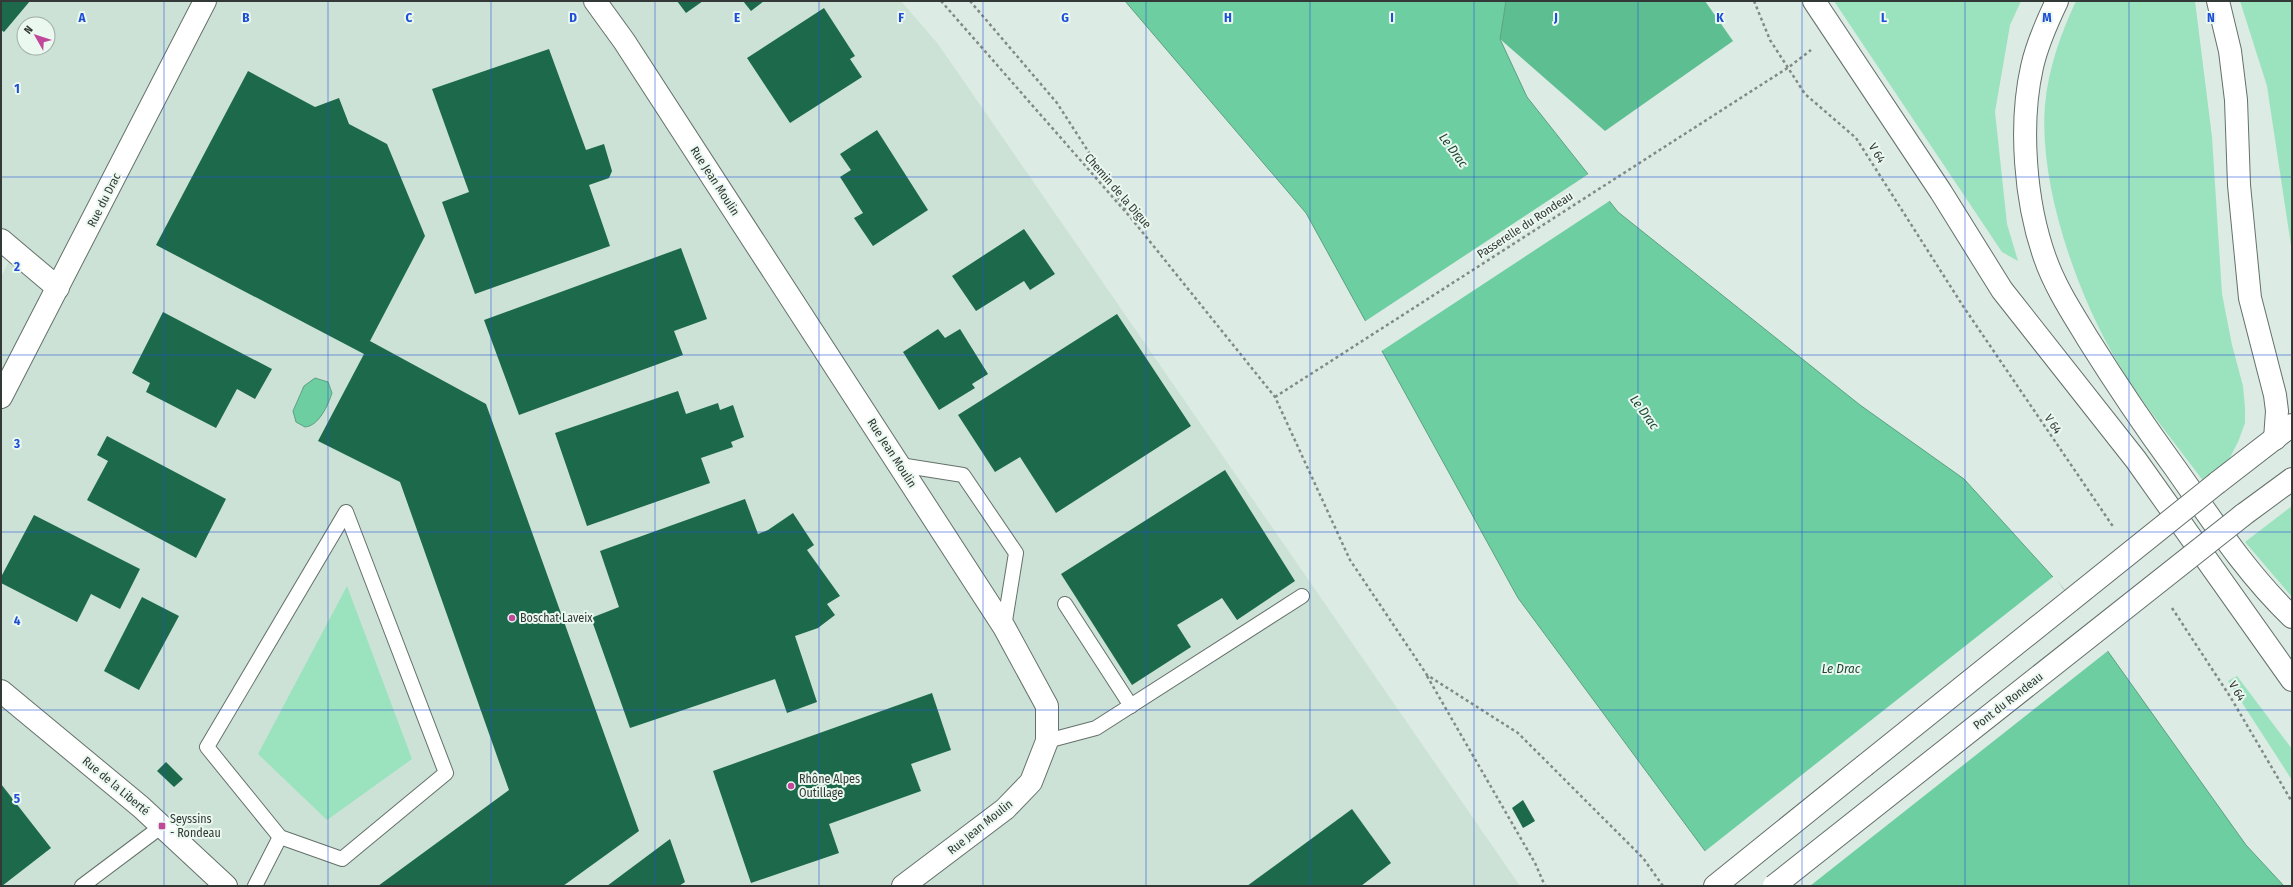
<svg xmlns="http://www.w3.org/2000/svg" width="2293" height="887" font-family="'Fira Sans Condensed',sans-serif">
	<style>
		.built { fill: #cce2d6; fill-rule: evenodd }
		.green { fill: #9be2be }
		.forest { fill: #5dbe92 }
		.water { fill: #6dcea1; stroke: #5ca181 }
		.pier { fill: #dcebe3 }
		.building { fill: #1c6a4b }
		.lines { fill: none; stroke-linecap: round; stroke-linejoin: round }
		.service-casing { stroke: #64716a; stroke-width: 16 }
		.minor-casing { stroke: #64716a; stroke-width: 24 }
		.secondary-casing { stroke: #64716a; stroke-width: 24 }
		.motorway-casing { stroke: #64716a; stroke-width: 24 }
		.path { stroke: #818b86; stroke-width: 2.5; stroke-dasharray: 3 3; stroke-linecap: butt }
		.service { stroke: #fff; stroke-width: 14 }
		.minor { stroke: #fff; stroke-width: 22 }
		.secondary { stroke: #fff; stroke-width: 22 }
		.motorway { stroke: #fff; stroke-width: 22 }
		.secondary-bridge-casing { stroke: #64716a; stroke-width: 24; stroke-linecap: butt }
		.secondary-bridge { stroke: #fff; stroke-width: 22 }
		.grid { fill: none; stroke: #1d4ed8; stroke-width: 1; stroke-opacity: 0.55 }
		.poi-dot { fill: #c0479a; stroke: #eaf8f0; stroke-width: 1.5 }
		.labels { text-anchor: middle; stroke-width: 4; stroke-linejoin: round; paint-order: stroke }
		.street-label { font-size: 12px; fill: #333936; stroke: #eaf8f0 }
		.poi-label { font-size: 12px; fill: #333936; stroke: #eaf8f0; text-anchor: start }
		.water-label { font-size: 13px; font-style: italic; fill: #1e4735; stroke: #eaf8f0 }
		.grid-label { font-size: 13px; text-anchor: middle; font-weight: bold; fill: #1d4ed8; stroke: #eaf8f0; stroke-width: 4; stroke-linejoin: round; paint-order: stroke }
	</style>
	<rect width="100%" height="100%" fill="#dcebe3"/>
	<path class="built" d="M1 1H901L938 44 1520 886H1V277L16 247 1 234ZM24 24H48V48H24Z"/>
	<g class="green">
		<path d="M1834 1H2021L2010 25 1995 112 2007 224 2018 261 2002 252Z"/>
		<path d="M2076 1H2195L2212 137 2222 294 2232 345 2243 386 2245 408V423L2238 442 2227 463 2207 486C2182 452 2155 419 2131 384 2083 312 2038 192 2045 105 2048 69 2061 33 2076 1Z"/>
		<path d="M2240 1H2292V252L2267 86Z"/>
		<path d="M2292 506V597L2245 542Z"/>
		<path d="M347 586 412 759 327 820 258 754Z"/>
		<path d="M2237 676 2292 749V780L2228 681Z"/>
	</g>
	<path class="forest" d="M1506 1H1705L1733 41 1605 131 1500 39Z"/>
	<g class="water">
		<path d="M1125 1H1506L1500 39 1527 97 1618 212 1860 405 1964 479 2062 587 2246 845 2284 886H1731L1518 598 1306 213Z"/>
		<path d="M315 378 328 382 332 393C328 405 319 426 305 427L296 422 293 411 304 386Z"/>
	</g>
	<g class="pier">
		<path d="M1590 173 1611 200 1380 352 1364 322Z"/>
		<path d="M2054 576 2109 650 1810 886H1729L1704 852Z"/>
	</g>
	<g class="building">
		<path d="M1 1H30L4 32 1 30Z"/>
		<path d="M677 1H703L686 13Z"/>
		<path d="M743 1H764L751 11Z"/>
		<path d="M824 8 855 56 850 59 862 77 790 123 747 58Z"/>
		<path d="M549 49 586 150 604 144 612 171 609 178 589 185 610 246 475 294 442 202 469 192 432 89Z"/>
		<path d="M248 71 315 107 339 98 349 124 387 144 425 236 370 341 486 404 639 831 563 886H378L509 790 400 482 318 441 364 354 156 245Z"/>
		<path d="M877 130 928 210 873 246 854 218 863 213 840 177 851 170 840 154Z"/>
		<path d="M1024 229 1055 274 1030 290 1024 281 976 311 952 276Z"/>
		<path d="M681 248 707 319 674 331 683 355 519 415 484 320Z"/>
		<path d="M163 312 272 369 255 399 237 389 216 428 146 392 150 383 132 373Z"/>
		<path d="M1117 314 1191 426 1056 513 1020 457 995 472 958 415Z"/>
		<path d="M938 329 945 338 960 329 988 374 972 384 975 388 939 410 903 352Z"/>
		<path d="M678 391 686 414 718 403 720 410 733 405 744 437 731 442 733 447 701 458 710 483 587 526 555 433Z"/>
		<path d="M107 436 226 499 196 558 87 500 108 461 97 455Z"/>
		<path d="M1225 470 1295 581 1237 620 1222 598 1177 625 1191 647 1132 685 1061 574Z"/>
		<path d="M745 499 758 534 768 530 793 513 814 545 807 550 840 596 827 604 835 615 818 628 795 636 817 702 787 713 775 679 630 728 591 618 619 607 600 551Z"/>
		<path d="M34 515 140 569 120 609 91 594 77 622 1 583V577Z"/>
		<path d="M142 597 179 616 139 690 104 671Z"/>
		<path d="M932 693 951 750 911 764 921 791 829 824 839 853 751 883 713 771Z"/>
		<path d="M166 762 183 779 174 787 157 771Z"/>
		<path d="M1 784 51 848 2 886H1Z"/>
		<path d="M1523 800 1535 821 1523 828 1512 808Z"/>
		<path d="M1352 809 1391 863 1361 886H1247Z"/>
		<path d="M670 839 685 882 679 886H607Z"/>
	</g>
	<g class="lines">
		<defs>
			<g id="service">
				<path d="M900 465 963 475 1016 553 1004 627"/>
				<path d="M346 512 446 773 342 859 280 837 207 747Z"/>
				<path d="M1065 604 1131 706"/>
				<path d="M1047 741 1096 728 1302 596"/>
				<path d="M82 886 162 826"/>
				<path d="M255 886 280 837"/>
			</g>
			<g id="minor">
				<path d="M595 1 624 41 1004 627 1047 706V741L1031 782 1005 809 903 886"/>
				<path d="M1 240 58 288"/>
				<path d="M1 397 205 1"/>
				<path d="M1 691 141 807 226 886"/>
			</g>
			<g id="secondary">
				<path d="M2217 483 2292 425"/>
				<path d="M2243 515 2292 479"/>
				<path d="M1715 886 1864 766"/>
			</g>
			<g id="motorway">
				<path d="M1814 1 1941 192 2002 290 2136 460 2292 680"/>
				<path d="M2057 1C2047 22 2037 44 2032 67 2019 125 2025 202 2045 258 2055 287 2073 314 2088 339 2115 382 2143 424 2173 465 2210 517 2245 572 2292 617"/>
				<path d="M2218 1 2230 51 2236 100 2239 185 2250 298 2275 395 2277 411 2275 439"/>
			</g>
		</defs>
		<use href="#service" class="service-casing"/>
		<use href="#minor" class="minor-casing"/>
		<use href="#secondary" class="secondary-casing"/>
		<use href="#motorway" class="motorway-casing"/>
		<g class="path">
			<path d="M941 1 1131 218 1275 397 1350 560 1427 675 1518 733 1643 858 1663 886"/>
			<path d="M970 1 1057 103 1126 210"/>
			<path d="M1754 1 1770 40 1805 94 1856 138 1963 306 2114 528"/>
			<path d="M1275 397 1789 67 1811 50"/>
			<path d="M2172 608 2231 698 2292 802"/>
			<path d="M1427 676 1535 863 1545 886"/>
		</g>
		<use href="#service" class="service"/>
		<use href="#minor" class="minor"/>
		<use href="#secondary" class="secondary"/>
		<use href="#motorway" class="motorway"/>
		<defs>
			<g id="secondary-bridge">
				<path d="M1864 766 2217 483"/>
				<path d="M1774 886 2243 515"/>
			</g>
		</defs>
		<use href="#secondary-bridge" class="secondary-bridge-casing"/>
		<use href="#secondary-bridge" class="secondary-bridge"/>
	</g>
	<path class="grid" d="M164 1V886M328 1V886M491 1V886M655 1V886M819 1V886M983 1V886M1146 1V886M1310 1V886M1474 1V886M1638 1V886M1802 1V886M1965 1V886M2129 1V886M1 177H2292M1 355H2292M1 532H2292M1 710H2292"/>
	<g class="poi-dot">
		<circle cx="512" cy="618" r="4"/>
		<circle cx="791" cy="786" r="4"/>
		<rect x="158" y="822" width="8" height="8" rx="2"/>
	</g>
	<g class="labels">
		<g class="street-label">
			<text transform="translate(1877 153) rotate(58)" y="4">V 64</text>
			<text transform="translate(715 181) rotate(57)" y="4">Rue Jean Moulin</text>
			<text transform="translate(1118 191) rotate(49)" y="4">Chemin de la Digue</text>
			<text transform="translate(104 200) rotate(-63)" y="4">Rue du Drac</text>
			<text transform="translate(1525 225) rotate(-33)" y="4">Passerelle du Rondeau</text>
			<text transform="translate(2053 424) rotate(56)" y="4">V 64</text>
			<text transform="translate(892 453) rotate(57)" y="4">Rue Jean Moulin</text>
			<text transform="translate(2237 691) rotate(58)" y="4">V 64</text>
			<text transform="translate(2008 701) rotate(-38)" y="4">Pont du Rondeau</text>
			<text transform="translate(116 786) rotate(40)" y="4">Rue de la Liberté</text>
			<text transform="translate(980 827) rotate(-39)" y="4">Rue Jean Moulin</text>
		</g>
		<g class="poi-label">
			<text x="520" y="622">Boschat Laveix</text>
			<text x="799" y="783">Rhône Alpes<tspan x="799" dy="14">Outillage</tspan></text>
			<text x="170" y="823">Seyssins<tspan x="170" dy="14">- Rondeau</tspan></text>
		</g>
		<g class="water-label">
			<text transform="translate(1454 150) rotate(54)" y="5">Le Drac</text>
			<text transform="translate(1645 412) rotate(54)" y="5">Le Drac</text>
			<text x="1841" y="673">Le Drac</text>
		</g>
	</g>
	<g class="grid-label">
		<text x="82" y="22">A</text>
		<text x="246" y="22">B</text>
		<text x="409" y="22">C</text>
		<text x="573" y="22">D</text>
		<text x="737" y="22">E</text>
		<text x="901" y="22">F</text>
		<text x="1065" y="22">G</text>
		<text x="1228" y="22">H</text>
		<text x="1392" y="22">I</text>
		<text x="1556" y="22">J</text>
		<text x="1720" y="22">K</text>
		<text x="1884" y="22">L</text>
		<text x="2047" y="22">M</text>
		<text x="2211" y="22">N</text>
		<text x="17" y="93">1</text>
		<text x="17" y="271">2</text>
		<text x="17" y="448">3</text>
		<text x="17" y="625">4</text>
		<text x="17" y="803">5</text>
	</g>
	<rect width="2293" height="887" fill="none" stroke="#333936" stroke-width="4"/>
	<g transform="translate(36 36) rotate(309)"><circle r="19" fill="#eaf8f0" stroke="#a1aca6"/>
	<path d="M0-3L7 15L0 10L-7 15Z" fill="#c0479a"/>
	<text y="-6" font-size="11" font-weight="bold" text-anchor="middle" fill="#333936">N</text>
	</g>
</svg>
